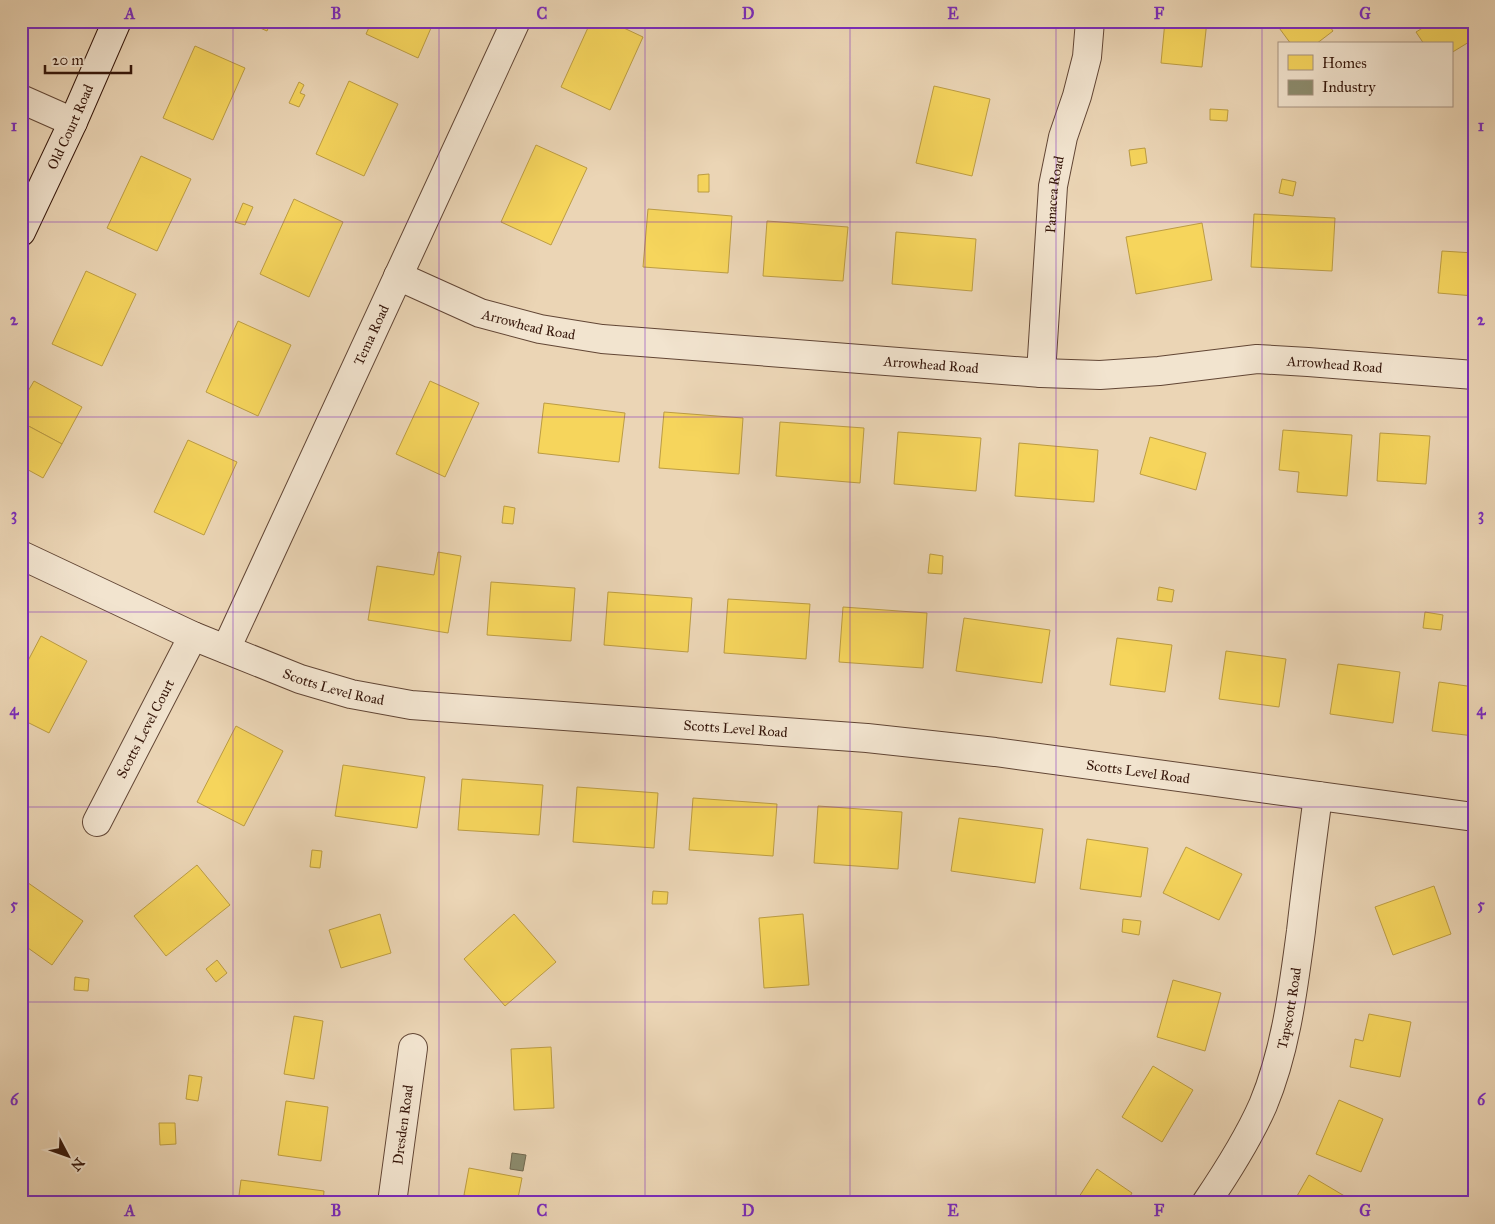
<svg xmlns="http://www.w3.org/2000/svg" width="1495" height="1224" font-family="'IM FELL Great Primer',serif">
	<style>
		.homes { fill: #f6d55c; stroke: #bc9c43 }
		.industry { fill: #8c8c6e; stroke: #726950 }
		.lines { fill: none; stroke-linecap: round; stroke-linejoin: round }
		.minor-casing { stroke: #624635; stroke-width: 30 }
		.tertiary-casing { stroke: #624635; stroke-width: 30 }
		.secondary-casing { stroke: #35160a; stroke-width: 30 }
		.minor { stroke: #f2e4cf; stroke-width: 28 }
		.tertiary { stroke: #f2e4cf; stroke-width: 28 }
		.secondary { stroke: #f2e4cf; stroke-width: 28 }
		.grid { fill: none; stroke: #7b2cbf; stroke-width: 1; stroke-opacity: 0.55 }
		.labels { text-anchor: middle; stroke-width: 5; stroke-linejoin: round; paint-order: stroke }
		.street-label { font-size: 14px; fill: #35160a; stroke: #f2e4cf }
		.neatline { fill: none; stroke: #7b2cbf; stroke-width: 2 }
		.grid-label { font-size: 16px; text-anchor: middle; font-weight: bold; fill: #7b2cbf }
	</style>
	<rect width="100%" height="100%" fill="#ebd5b5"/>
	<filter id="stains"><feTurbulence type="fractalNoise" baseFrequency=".004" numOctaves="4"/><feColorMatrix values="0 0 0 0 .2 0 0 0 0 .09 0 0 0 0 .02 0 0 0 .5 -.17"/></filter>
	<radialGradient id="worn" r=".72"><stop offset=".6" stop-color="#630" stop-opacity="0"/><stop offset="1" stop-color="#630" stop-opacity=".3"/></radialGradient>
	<g class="homes">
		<path d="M244 21H271L267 31Z"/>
		<path d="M372 21H434L418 58 366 34Z"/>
		<path d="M591 21H609L643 37 610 110 561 87Z"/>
		<path d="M1165 21H1207L1202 67 1161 63Z"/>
		<path d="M1274 21H1326L1333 31 1316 44H1291Z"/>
		<path d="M1434 21H1469L1474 29V39L1451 53V44H1424L1416 32Z"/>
		<path d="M195 46 245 68 213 140 163 118Z"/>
		<path d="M349 81 398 104 364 176 316 154Z"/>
		<path d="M299 82 304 85 300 93 305 95 299 107 289 103Z"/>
		<path d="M934 86 990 99 972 176 916 163Z"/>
		<path d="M1210 109 1228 110 1227 121 1210 120Z"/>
		<path d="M536 145 587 168 551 245 501 222Z"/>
		<path d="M1145 148 1147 163 1131 166 1129 150Z"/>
		<path d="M141 156 191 179 157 251 107 228Z"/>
		<path d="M709 174V192H698V175Z"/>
		<path d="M1282 179 1296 182 1293 196 1279 193Z"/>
		<path d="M294 199 343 222 309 297 260 274Z"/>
		<path d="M243 203 253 207 245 225 235 222Z"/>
		<path d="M648 209 732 216 728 273 643 267Z"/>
		<path d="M1254 214 1335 218 1332 271 1251 267Z"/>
		<path d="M767 221 848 227 843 281 763 276Z"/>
		<path d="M1202 223 1212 280 1136 294 1126 237Z"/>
		<path d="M896 232 976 239 972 291 892 284Z"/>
		<path d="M1442 251 1474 253V296L1438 293Z"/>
		<path d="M86 271 136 294 102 366 52 344Z"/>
		<path d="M238 321 291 345 258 416 206 392Z"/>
		<path d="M34 381 82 407 62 444 21 422V403Z"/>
		<path d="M430 381 479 403 445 477 396 454Z"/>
		<path d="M544 403 625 413 619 462 538 453Z"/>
		<path d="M664 412 743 418 739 474 659 468Z"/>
		<path d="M21 422 62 444 43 478 21 466Z"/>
		<path d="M780 422 864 428 860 483 776 476Z"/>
		<path d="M1283 430 1352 435 1347 496 1297 492 1299 472 1279 470Z"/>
		<path d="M898 432 981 438 976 491 894 484Z"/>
		<path d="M1380 433 1430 436 1426 484 1377 481Z"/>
		<path d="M1150 437 1206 453 1196 490 1140 474Z"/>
		<path d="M188 440 237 462 204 535 154 512Z"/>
		<path d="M1019 443 1098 450 1094 502 1015 496Z"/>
		<path d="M504 506 515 508 513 524 502 523Z"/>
		<path d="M438 552 461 556 448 633 368 620 377 566 434 575Z"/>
		<path d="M930 554 943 556 942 574 928 573Z"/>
		<path d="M491 582 575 588 571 641 487 635Z"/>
		<path d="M1159 587 1174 590 1172 602 1157 600Z"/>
		<path d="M608 592 692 598 688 652 604 645Z"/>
		<path d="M728 599 810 604 806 659 724 653Z"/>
		<path d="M843 607 927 613 923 668 839 662Z"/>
		<path d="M1425 612 1443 615 1441 630 1423 628Z"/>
		<path d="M964 618 1050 630 1042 683 956 671Z"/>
		<path d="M41 636 87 661 49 733 21 719V674Z"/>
		<path d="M1117 638 1172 645 1165 692 1110 685Z"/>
		<path d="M1226 651 1286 659 1279 707 1219 699Z"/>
		<path d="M1338 664 1400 672 1393 723 1330 714Z"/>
		<path d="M1439 682 1474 687V736L1432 731Z"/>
		<path d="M236 726 283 751 244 826 197 802Z"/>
		<path d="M343 765 425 777 417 828 335 816Z"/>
		<path d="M462 779 543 785 539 835 458 830Z"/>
		<path d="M577 787 658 793 654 848 573 842Z"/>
		<path d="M693 798 777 804 773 856 689 850Z"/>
		<path d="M818 806 902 812 898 869 814 863Z"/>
		<path d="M959 818 1043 829 1035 883 951 871Z"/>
		<path d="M1087 839 1148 848 1141 897 1080 889Z"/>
		<path d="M1186 847 1242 874 1219 920 1163 893Z"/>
		<path d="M312 850 322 851 320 868 310 867Z"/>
		<path d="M197 865 230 905 166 956 134 916Z"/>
		<path d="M21 878 83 921 52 965 21 943Z"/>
		<path d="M1434 886 1451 934 1393 955 1375 907Z"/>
		<path d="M653 891 668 892 667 904H652Z"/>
		<path d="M380 914 391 953 341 968 329 930Z"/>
		<path d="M514 914 556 962 505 1006 464 959Z"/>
		<path d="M803 914 809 985 764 988 759 918Z"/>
		<path d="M1123 919 1141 921 1139 935 1122 932Z"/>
		<path d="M217 960 227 973 216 982 206 969Z"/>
		<path d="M75 977 89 979 88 991 74 990Z"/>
		<path d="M1173 980 1221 993 1205 1051 1157 1037Z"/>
		<path d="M1369 1014 1411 1022 1400 1077 1350 1067 1355 1039 1363 1041Z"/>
		<path d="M294 1016 323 1021 314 1079 284 1074Z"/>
		<path d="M551 1047 554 1108 514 1110 511 1049Z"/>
		<path d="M1153 1066 1193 1090 1162 1142 1122 1117Z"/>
		<path d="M189 1075 202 1077 198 1101 186 1099Z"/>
		<path d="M1339 1100 1383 1119 1361 1172 1316 1154Z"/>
		<path d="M286 1101 328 1107 321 1161 278 1155Z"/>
		<path d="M159 1123H175L176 1144 160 1145Z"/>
		<path d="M469 1168 522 1178 517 1203H474L475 1198 464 1195Z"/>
		<path d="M1097 1169 1132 1193 1126 1203H1075Z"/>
		<path d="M1309 1175 1353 1201 1352 1203H1293Z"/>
		<path d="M241 1180 324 1191 323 1203H238Z"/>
	</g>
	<path class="industry" d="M512 1153 526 1155 523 1171 510 1169Z"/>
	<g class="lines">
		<defs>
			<g id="minor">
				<path d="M21 99 73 122"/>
				<path id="s1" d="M398 276 480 313 540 329 602 339 1041 373 1100 375 1159 371 1257 359 1308 362 1474 375"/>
				<path id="s2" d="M1041 373 1053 186 1063 137 1077 96 1087 57 1090 21"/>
				<path id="s3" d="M226 649 516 21"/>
				<path id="s4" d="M97 822 193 636"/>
				<path id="s5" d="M392 1203 413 1048"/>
				<path id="s6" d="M1206 1203C1227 1172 1248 1139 1263 1105 1286 1050 1293 990 1301 931 1306 886 1312 841 1318 796"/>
			</g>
			<g id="tertiary">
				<path id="s7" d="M21 555 193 636 300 679 351 694 411 705 867 738 995 752 1474 817"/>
			</g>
			<g id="secondary">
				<path id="s8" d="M21 232 73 122 117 21"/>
			</g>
		</defs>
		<use href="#minor" class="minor-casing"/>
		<use href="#tertiary" class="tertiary-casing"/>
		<use href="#secondary" class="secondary-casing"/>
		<use href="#minor" class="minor"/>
		<use href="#tertiary" class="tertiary"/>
		<use href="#secondary" class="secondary"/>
	</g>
	<path class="grid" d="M233 21V1203M439 21V1203M645 21V1203M850 21V1203M1056 21V1203M1262 21V1203M21 222H1474M21 417H1474M21 612H1474M21 807H1474M21 1002H1474"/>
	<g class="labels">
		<g class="street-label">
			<text dy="5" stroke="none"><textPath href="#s8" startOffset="116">Old Court Road</textPath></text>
			<text dy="5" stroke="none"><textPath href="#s2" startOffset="179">Panacea Road</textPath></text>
			<text dy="5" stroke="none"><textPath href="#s1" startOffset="140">Arrowhead Road</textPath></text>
			<text dy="5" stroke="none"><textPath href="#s3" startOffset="346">Tema Road</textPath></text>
			<text dy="5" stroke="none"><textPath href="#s1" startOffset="545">Arrowhead Road</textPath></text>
			<text dy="5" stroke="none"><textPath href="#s1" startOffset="950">Arrowhead Road</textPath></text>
			<text dy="5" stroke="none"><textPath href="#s7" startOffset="340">Scotts Level Road</textPath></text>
			<text dy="5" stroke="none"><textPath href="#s4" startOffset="105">Scotts Level Court</textPath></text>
			<text dy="5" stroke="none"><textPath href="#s7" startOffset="745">Scotts Level Road</textPath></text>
			<text dy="5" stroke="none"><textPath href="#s7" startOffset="1150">Scotts Level Road</textPath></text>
			<text dy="5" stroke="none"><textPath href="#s6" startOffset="214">Tapscott Road</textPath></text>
			<text dy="5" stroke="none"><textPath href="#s5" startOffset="79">Dresden Road</textPath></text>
		</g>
	</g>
	<rect width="1495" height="1224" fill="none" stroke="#ebd5b5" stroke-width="55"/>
	<rect x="1278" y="42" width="175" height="65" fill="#f2e4cf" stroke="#a69280"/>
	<rect x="1288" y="55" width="25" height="15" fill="#f6d55c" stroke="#a69280"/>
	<text x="1322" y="68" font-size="15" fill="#35160a">Homes</text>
	<rect x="1288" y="80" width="25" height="15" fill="#8c8c6e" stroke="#a69280"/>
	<text x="1322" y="92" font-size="15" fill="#35160a">Industry</text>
	<g transform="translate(68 1156) rotate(131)" stroke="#f2e4cf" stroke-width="4" paint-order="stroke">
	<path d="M0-4L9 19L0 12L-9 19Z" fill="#35160a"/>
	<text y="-8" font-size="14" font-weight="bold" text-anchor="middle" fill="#35160a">N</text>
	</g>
	<path d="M45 65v8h86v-8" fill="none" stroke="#35160a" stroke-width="2.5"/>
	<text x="52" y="65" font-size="15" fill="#35160a" stroke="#f2e4cf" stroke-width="4" paint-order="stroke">20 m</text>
	<rect x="28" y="28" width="1440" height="1168" class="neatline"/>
	<g class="grid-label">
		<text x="130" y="19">A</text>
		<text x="336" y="19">B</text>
		<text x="542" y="19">C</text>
		<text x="748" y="19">D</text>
		<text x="953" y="19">E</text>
		<text x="1159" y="19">F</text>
		<text x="1365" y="19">G</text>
		<text x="14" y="131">1</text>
		<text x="1481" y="131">1</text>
		<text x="14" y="325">2</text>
		<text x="1481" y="325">2</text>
		<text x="14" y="520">3</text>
		<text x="1481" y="520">3</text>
		<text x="14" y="715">4</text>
		<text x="1481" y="715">4</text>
		<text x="14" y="910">5</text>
		<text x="1481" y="910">5</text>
		<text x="14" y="1105">6</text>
		<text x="1481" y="1105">6</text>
		<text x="130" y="1216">A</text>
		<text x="336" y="1216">B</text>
		<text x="542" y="1216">C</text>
		<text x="748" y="1216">D</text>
		<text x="953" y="1216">E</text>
		<text x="1159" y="1216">F</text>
		<text x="1365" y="1216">G</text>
	</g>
	<rect width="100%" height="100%" filter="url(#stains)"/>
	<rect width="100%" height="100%" fill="url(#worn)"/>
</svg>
